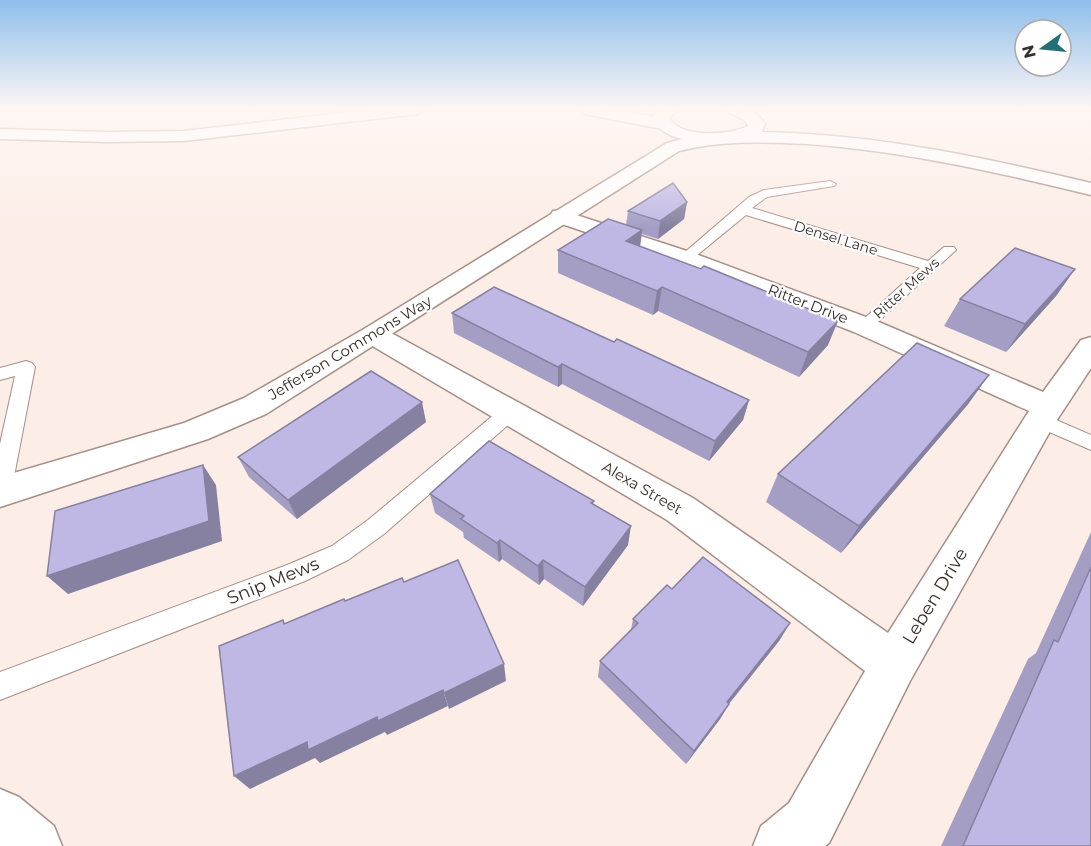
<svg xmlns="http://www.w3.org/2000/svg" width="1091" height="846" font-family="Montserrat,sans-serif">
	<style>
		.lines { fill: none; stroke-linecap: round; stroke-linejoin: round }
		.lane-casing { stroke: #a68f86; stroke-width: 2 }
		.street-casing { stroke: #a68f86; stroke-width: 3 }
		.secondary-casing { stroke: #a68f86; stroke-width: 3 }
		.lane { fill: #fff; fill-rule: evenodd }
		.street { fill: #fff; fill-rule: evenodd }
		.secondary { fill: #fff; fill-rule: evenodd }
		.wall { fill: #a49ec5 }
		.shaded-wall { fill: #8681a0 }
		.building { fill: #bfb8e5; stroke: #8681a0; stroke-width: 1.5 }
		.labels { text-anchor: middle; stroke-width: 4.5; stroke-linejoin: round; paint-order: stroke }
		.far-street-label { font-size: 14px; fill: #362c28; stroke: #fefefe }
		.street-label { font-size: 15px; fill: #362c28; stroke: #fefefe }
		.near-street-label { font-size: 18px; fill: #362c28; stroke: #fefefe }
	</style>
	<rect width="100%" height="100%" fill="#fcede6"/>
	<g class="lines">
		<defs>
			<g id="lane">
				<path d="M830 181 836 184 834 186 767 197 752 208 928 261 944 247H954L956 250 870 329 864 331 856 326 920 268 746 215 690 261H680L678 258 749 197 764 190Z"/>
				<path d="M26 361 32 363 35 367 11 492 8 498 0 501V444L15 376 0 380V368Z"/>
				<path d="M509 406 516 408 519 413 516 418 384 534 348 560 305 581 0 700V672L287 565 332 546 368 520 502 408Z"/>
				<path d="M1040 413 1091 435V450L1033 425 1030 420 1033 415Z"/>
			</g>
			<g id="street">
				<path d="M375 109H425L417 114 184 141 106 142 0 139V129L106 132 184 131Z"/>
				<path d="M576 109C594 109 661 112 671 124L663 129 584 114Z"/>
				<path d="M561 210 693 253 874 320 1043 392 1081 340 1091 337V368L1053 426 910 681 829 843 825 846H753L761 826 789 803 865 671 667 520 364 341 360 335 364 329 374 327 384 329 693 498 888 633 1029 411 854 332 677 263 553 221 550 216 553 211Z"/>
				<path d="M0 789 19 797 54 826 62 846H0Z"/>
			</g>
			<path id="secondary" d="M660 109H679L669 117C679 139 730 135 748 126 745 115 731 117 724 109L753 111 765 123 762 132C874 134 983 157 1091 183V195C997 172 903 151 807 144 763 142 721 140 679 151L266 414 208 439 0 507V477L184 423 244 398 364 329 667 143 682 139C669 136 660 131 652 120L655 112Z"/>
		</defs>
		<use href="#lane" class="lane-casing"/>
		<use href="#street" class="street-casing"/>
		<use href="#secondary" class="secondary-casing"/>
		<use href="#lane" class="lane"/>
		<use href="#street" class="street"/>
		<use href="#secondary" class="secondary"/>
	</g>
	<g class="wall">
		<path d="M687 202 684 219 658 239 642 234 640 247 828 345 799 377 658 311 653 315 558 273V250L626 225 628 211Z"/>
		<path d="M1075 269 1056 296 1006 352 944 326 960 299Z"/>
		<path d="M452 313 614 342 749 400 743 420 709 461 562 384 558 387 454 333Z"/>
		<path d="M969 403 841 553 766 502 778 474Z"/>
		<path d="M426 422 297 519 249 477 238 457Z"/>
		<path d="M430 494 594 501 593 504 628 545 583 606 544 579 539 585 502 559 499 562 464 538 463 532 435 513Z"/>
		<path d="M1091 532V846H941L1028 659 1036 653Z"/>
		<path d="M672 589 790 623 779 641 729 704 720 719 686 764 598 677 600 661 631 630 633 619Z"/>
	</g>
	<g class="shaded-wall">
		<path d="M687 202 684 219 658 239 660 221Z"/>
		<path d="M642 230 639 253 626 241Z"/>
		<path d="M1075 269 1056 296 1006 352 1025 324Z"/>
		<path d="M662 287 658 311 653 315 657 291Z"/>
		<path d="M838 321 828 345 799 377 808 352Z"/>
		<path d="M562 364V384L558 387V367Z"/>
		<path d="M989 375 969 403 841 553 859 526Z"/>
		<path d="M749 400 743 420 709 461 715 441Z"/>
		<path d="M422 402 426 422 297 519 288 500Z"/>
		<path d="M203 465 216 485 222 541 68 594 47 576Z"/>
		<path d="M631 526 628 545 583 606 585 587Z"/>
		<path d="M500 540 502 559 499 562 497 543Z"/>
		<path d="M543 560 544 579 539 585 538 566Z"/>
		<path d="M790 623 779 641 718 717 727 702Z"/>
		<path d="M504 664 506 681 449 709 444 693Z"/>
		<path d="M443 690 448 706 387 735 385 732 320 763 315 758 250 789 234 776 307 742 377 717Z"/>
		<path d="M729 704 720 719 686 764 694 751Z"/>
	</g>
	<g class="building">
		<path d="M673 183 687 202 660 221 628 211Z"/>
		<path d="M608 219 642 230 626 241 701 269 704 266 838 321 808 352 662 287 657 291 558 250Z"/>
		<path d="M1015 248 1075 269 1025 324 960 299Z"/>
		<path d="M494 287 614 342 617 339 749 400 715 441 562 364 558 367 452 313Z"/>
		<path d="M917 343 989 375 859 526 778 474Z"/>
		<path d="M371 371 422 402 288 500 238 457Z"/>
		<path d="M489 441 594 501 591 503 631 526 585 587 543 560 538 566 500 540 497 543 461 519 464 516 430 494Z"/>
		<path d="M203 465 209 521 47 576 55 511Z"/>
		<path d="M703 557 790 623 727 702 729 704 694 751 600 661 638 623 633 619 667 585 672 589Z"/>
		<path d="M458 560 504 664 444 693 443 690 378 721 377 717 308 750 307 742 234 776 219 646 283 620 284 624 344 599 345 601 402 578 404 582Z"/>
		<path d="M1091 567V846H963L1054 640 1058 642Z"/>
	</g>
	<linearGradient id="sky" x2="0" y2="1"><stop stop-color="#8fbeec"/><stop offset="0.48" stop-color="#fef7f4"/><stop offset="1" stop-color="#fef7f4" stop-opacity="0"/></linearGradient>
	<rect width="1091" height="228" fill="url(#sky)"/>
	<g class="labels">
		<g class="far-street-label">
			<text transform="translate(836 238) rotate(17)" y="5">Densel Lane</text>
			<text transform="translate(906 288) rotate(-42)" y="5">Ritter Mews</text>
		</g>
		<g class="street-label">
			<text transform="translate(808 304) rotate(21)" y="5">Ritter Drive</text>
			<text transform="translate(350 348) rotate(-31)" y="5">Jefferson Commons Way</text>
			<text transform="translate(642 488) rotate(30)" y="5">Alexa Street</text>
		</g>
		<g class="near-street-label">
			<text transform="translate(273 581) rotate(-22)" y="6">Snip Mews</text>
			<text transform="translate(935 596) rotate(-59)" y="6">Leben Drive</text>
		</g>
	</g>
	<g transform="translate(1043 48) rotate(255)"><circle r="28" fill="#fefefe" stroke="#aeaaa8" stroke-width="1.5"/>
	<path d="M0-4.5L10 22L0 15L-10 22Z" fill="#246e77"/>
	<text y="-9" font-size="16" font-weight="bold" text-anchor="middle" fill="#362c28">N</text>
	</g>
</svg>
